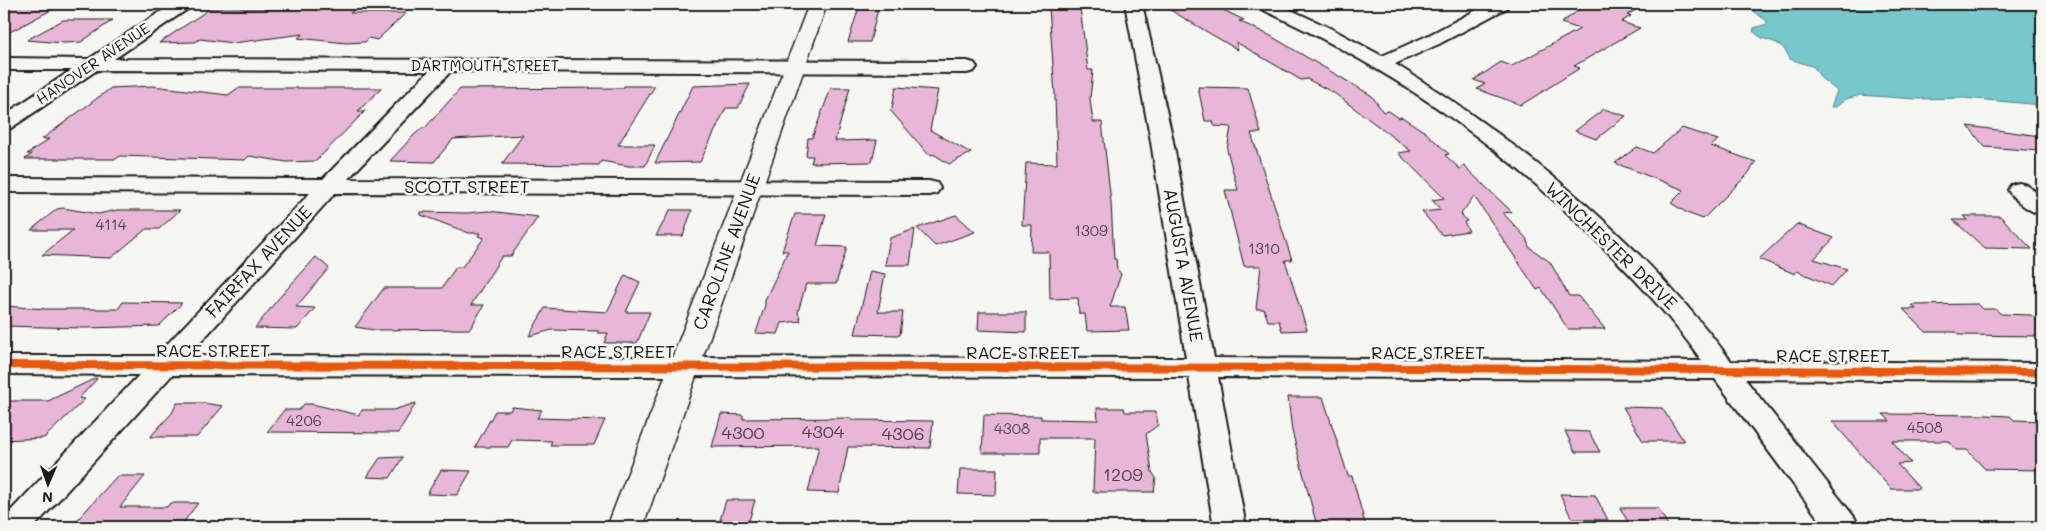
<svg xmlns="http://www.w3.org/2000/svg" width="2046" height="531" font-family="Mali,sans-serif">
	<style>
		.water { fill: #76c8cd; stroke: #528386 }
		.building { fill: #e8b6d6; stroke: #1c1c1c }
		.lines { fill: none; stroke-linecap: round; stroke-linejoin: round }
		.minor-casing { stroke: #1c1c1c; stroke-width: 4 }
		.tertiary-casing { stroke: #1c1c1c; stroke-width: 3 }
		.minor { fill: #f6f6f2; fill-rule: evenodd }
		.tertiary { fill: #f6f6f2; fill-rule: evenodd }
		.cycleway-casing { stroke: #f6f6f2; stroke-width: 11 }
		.cycleway { stroke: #e8590c; stroke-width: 8 }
		.labels { text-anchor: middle; stroke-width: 5; stroke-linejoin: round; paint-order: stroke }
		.far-street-label { font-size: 15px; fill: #1c1c1c; stroke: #f6f6f2 }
		.number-label { font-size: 15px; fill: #4f424a }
		.street-label { font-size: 18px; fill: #1c1c1c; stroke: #f6f6f2 }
		.near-number-label { font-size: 18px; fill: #4f424a }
	</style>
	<rect width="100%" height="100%" fill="#f6f6f2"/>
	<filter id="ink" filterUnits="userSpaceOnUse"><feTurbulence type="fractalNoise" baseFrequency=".02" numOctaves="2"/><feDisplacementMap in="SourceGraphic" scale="10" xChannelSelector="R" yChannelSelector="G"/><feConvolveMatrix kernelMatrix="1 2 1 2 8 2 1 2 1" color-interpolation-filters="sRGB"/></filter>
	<g filter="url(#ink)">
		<path class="water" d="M1743 4H2042V105L1964 98 1916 99 1860 95 1846 99 1836 107H1831L1837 91 1821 78 1814 67 1790 59C1779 35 1768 46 1753 31L1754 28 1767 24V21Z"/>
		<g class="building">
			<path d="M4 4 59 6 4 35Z"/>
			<path d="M278 4H360L350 13H406L377 40 369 38 365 42 346 43 298 38 303 34 233 43 200 39 195 42 159 43 211 8H278Z"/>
			<path d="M860 4H879L870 42H848Z"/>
			<path d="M1184 4H1200L1208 7H1217L1244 20 1239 21 1269 35 1364 91 1372 96 1383 112 1389 111 1399 118 1402 117 1425 132 1449 154 1445 155 1460 169 1464 166 1512 212 1503 213 1526 238 1529 247 1550 262 1569 296H1578L1605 329H1568L1541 288 1537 290 1474 196 1461 214 1467 221 1464 222 1469 231 1442 235 1422 212 1441 210 1432 200 1444 198 1398 153 1411 151 1334 93 1307 79 1301 80 1236 42 1238 50 1165 7H1182Z"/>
			<path d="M1587 4H1646L1627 15 1631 16 1621 22 1640 28 1574 66 1580 68 1521 105 1477 89 1485 84 1474 80 1501 62 1512 66 1580 29 1561 23Z"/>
			<path d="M1049 7H1080L1088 70H1093L1090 99 1093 122H1102L1111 202 1114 259H1116L1117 269 1121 274 1110 307H1125L1129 330 1087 331 1085 314H1079L1078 298 1050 299 1049 252H1031L1032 225H1022L1026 163 1057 164 1055 95Z"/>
			<path d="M63 20H113L81 42 64 43 27 40Z"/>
			<path d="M750 84 738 108H726L700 162 655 163 693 86Z"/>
			<path d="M153 86 228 95 238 88H382L358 111H365L316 161 287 162 249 156 245 160 120 156 116 159H25L32 154H27L49 139H42L111 88Z"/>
			<path d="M624 86H655L618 145H655L645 166H629L601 161 599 165 502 164 523 135 453 139 434 162 390 161 413 136 422 128H425L460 89 623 88Z"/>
			<path d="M896 87 938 90 930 130 971 153 949 164 935 155 928 154 890 110 892 108Z"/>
			<path d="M1198 87 1248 88 1261 133H1251L1292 260H1285L1307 330 1282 331 1279 321H1268L1264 309H1256L1261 266H1244L1225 190H1238L1227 150 1231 127 1214 126 1213 121H1205Z"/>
			<path d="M831 88H850L835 141 877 140 872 162 811 163 813 156H806L808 138H812Z"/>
			<path d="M1604 109 1626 116 1596 139 1575 131Z"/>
			<path d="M1968 126 2040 136 2039 151 1985 147Z"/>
			<path d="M1682 128 1718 140 1711 146 1756 162 1748 174 1703 219 1687 213 1671 203 1684 190 1615 163 1637 147 1653 153Z"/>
			<path d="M63 208 98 214 117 210H180L159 229H146L111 258 42 255 73 230H31L57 209Z"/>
			<path d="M670 210H692L683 236H656Z"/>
			<path d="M488 211 538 217 511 256H502L471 305H484L470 329 374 330 355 327 384 288H442L456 267H462L484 238 478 236 480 233H469L421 215V212L467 213Z"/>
			<path d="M795 214H826L817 246 847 247 836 284H806L798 312 801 321 782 323 778 334 756 333 765 305V300L788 251H782Z"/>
			<path d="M956 215 975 232 935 246 917 228Z"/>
			<path d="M1964 216H2000L2032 249 1985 248 1953 220H1968Z"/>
			<path d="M1797 224 1834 238 1814 259 1847 269 1832 286 1797 271 1795 274 1759 259Z"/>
			<path d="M915 229 910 265H885L890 238Z"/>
			<path d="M316 257 329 268 296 307 315 308 297 329 255 328 278 299Z"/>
			<path d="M870 271 885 274 878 312H903L900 335 855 334Z"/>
			<path d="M625 275 640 282 626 312H650L637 343H604L608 333H598V331L552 330 529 336 545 308 607 312Z"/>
			<path d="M123 302 182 303 159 326 85 328 4 326V306L46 309H118Z"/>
			<path d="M1978 304 1983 309H1995L2001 314 2031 315 2042 325V336L1960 335 1956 332H1926L1903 309H1916L1912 305Z"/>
			<path d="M979 312H1026V332L978 330Z"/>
			<path d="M96 378 97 379 79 398 85 399 44 438 4 440V401H48Z"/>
			<path d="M1288 397H1323L1348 476H1352L1366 527 1317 526 1292 431Z"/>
			<path d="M177 403H203L223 406 197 437H150L172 413Z"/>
			<path d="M416 403 398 433 267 432 284 410H299L304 404H312L359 415 362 410H393Z"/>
			<path d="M512 407 542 410 537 418 605 420 594 445H550L552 441 512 440 508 447H475L495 411H510Z"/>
			<path d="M1623 407 1662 408 1684 441H1643Z"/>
			<path d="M1097 408H1124L1125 412H1156L1158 425 1146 434 1152 472 1156 478 1154 492H1093L1095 438H1040V453H982L984 415 1041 416V419L1098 420Z"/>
			<path d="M721 414 743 415V419L851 418V420L933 421 930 448 848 447 839 493 808 492 819 446 712 447Z"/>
			<path d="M1883 414 1986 415 2010 416 2014 420 2042 421V470L1985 469 1967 450H1956L1949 441H1892L1911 463 1897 464 1920 489H1891L1832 421H1890Z"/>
			<path d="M1565 431 1589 432 1600 452H1575Z"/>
			<path d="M403 457 390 478 367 477 380 458Z"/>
			<path d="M960 469H997L996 495 958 494Z"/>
			<path d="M441 470 471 471 457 495 427 494Z"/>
			<path d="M117 476H145L120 507H167L170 503H198L180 527H71Z"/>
			<path d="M1560 494 1595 495 1608 520 1572 519Z"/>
			<path d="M726 500H755L749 521 720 520Z"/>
			<path d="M1620 508H1658L1669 527H1631Z"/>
		</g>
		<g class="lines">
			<defs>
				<g id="minor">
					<path d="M172 4H192L189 8 114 59 967 61 974 63 977 67 974 71 967 73 451 71 348 179 929 181 937 183 940 188 937 193 929 195 335 193 188 356 1186 358 1150 136 1125 4H1142L1172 136 1214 358 1702 361C1673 319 1638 282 1602 246 1534 178 1457 116 1373 67 1336 45 1298 26 1259 8L1256 4H1278L1330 28 1382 56 1427 36 1488 4H1509L1507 8 1439 44 1395 64C1522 143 1641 240 1731 361L2042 363V381L1745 379 1855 518 1859 527H1825L1715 379 1218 377 1246 527H1214L1189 377 172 375 34 527H4V518L139 375 4 374V356H156L310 193 4 192V178L323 179 429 71 97 70 11 128 4 130V115L72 70H4V58L89 59Z"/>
					<path d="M2019 183 2027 185 2042 197V215C2030 212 2015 201 2008 190L2011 185Z"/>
				</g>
				<path id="tertiary" d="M809 4H827L643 527H607Z"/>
			</defs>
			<use href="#minor" class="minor-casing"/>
			<use href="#tertiary" class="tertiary-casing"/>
			<use href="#minor" class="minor"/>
			<use href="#tertiary" class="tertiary"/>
			<defs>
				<path id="cycleway" d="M4 365 1410 368 2042 372"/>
			</defs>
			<use href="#cycleway" class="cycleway-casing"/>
			<use href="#cycleway" class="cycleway"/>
		</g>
	</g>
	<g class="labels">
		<g class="far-street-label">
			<text transform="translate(93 64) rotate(-34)" y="5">HANOVER AVENUE</text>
			<text x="485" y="71">DARTMOUTH STREET</text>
		</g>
		<g class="number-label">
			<text x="111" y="230">4114</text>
			<text x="1091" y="236">1309</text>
			<text x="1264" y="254">1310</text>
			<text x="304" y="426">4206</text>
			<text x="1925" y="433">4508</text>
			<text x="1012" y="434">4308</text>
		</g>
		<g class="street-label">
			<text x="467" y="193">SCOTT STREET</text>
			<text transform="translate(1611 246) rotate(44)" y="6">WINCHESTER DRIVE</text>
			<text transform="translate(727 252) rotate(-70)" y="6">CAROLINE AVENUE</text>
			<text transform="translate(259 262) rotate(-47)" y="6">FAIRFAX AVENUE</text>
			<text transform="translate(1183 265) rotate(80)" y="6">AUGUSTA AVENUE</text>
			<text x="213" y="357">RACE STREET</text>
			<text x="618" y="358">RACE STREET</text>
			<text x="1023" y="359">RACE STREET</text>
			<text x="1428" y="359">RACE STREET</text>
			<text x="1833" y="362">RACE STREET</text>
		</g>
		<g class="near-number-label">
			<text x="823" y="438">4304</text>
			<text x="743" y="439">4300</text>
			<text x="903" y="440">4306</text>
			<text x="1123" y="481">1209</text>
		</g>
	</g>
	<rect width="2046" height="531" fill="none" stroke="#f6f6f2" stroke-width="20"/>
	<rect x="10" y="10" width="2026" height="511" fill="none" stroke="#1c1c1c" stroke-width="2" filter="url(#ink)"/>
	<g transform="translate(48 484) rotate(182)" stroke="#f6f6f2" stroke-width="4" paint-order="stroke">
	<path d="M0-4L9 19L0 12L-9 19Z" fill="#1c1c1c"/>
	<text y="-8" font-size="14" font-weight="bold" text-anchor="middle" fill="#1c1c1c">N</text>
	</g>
</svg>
